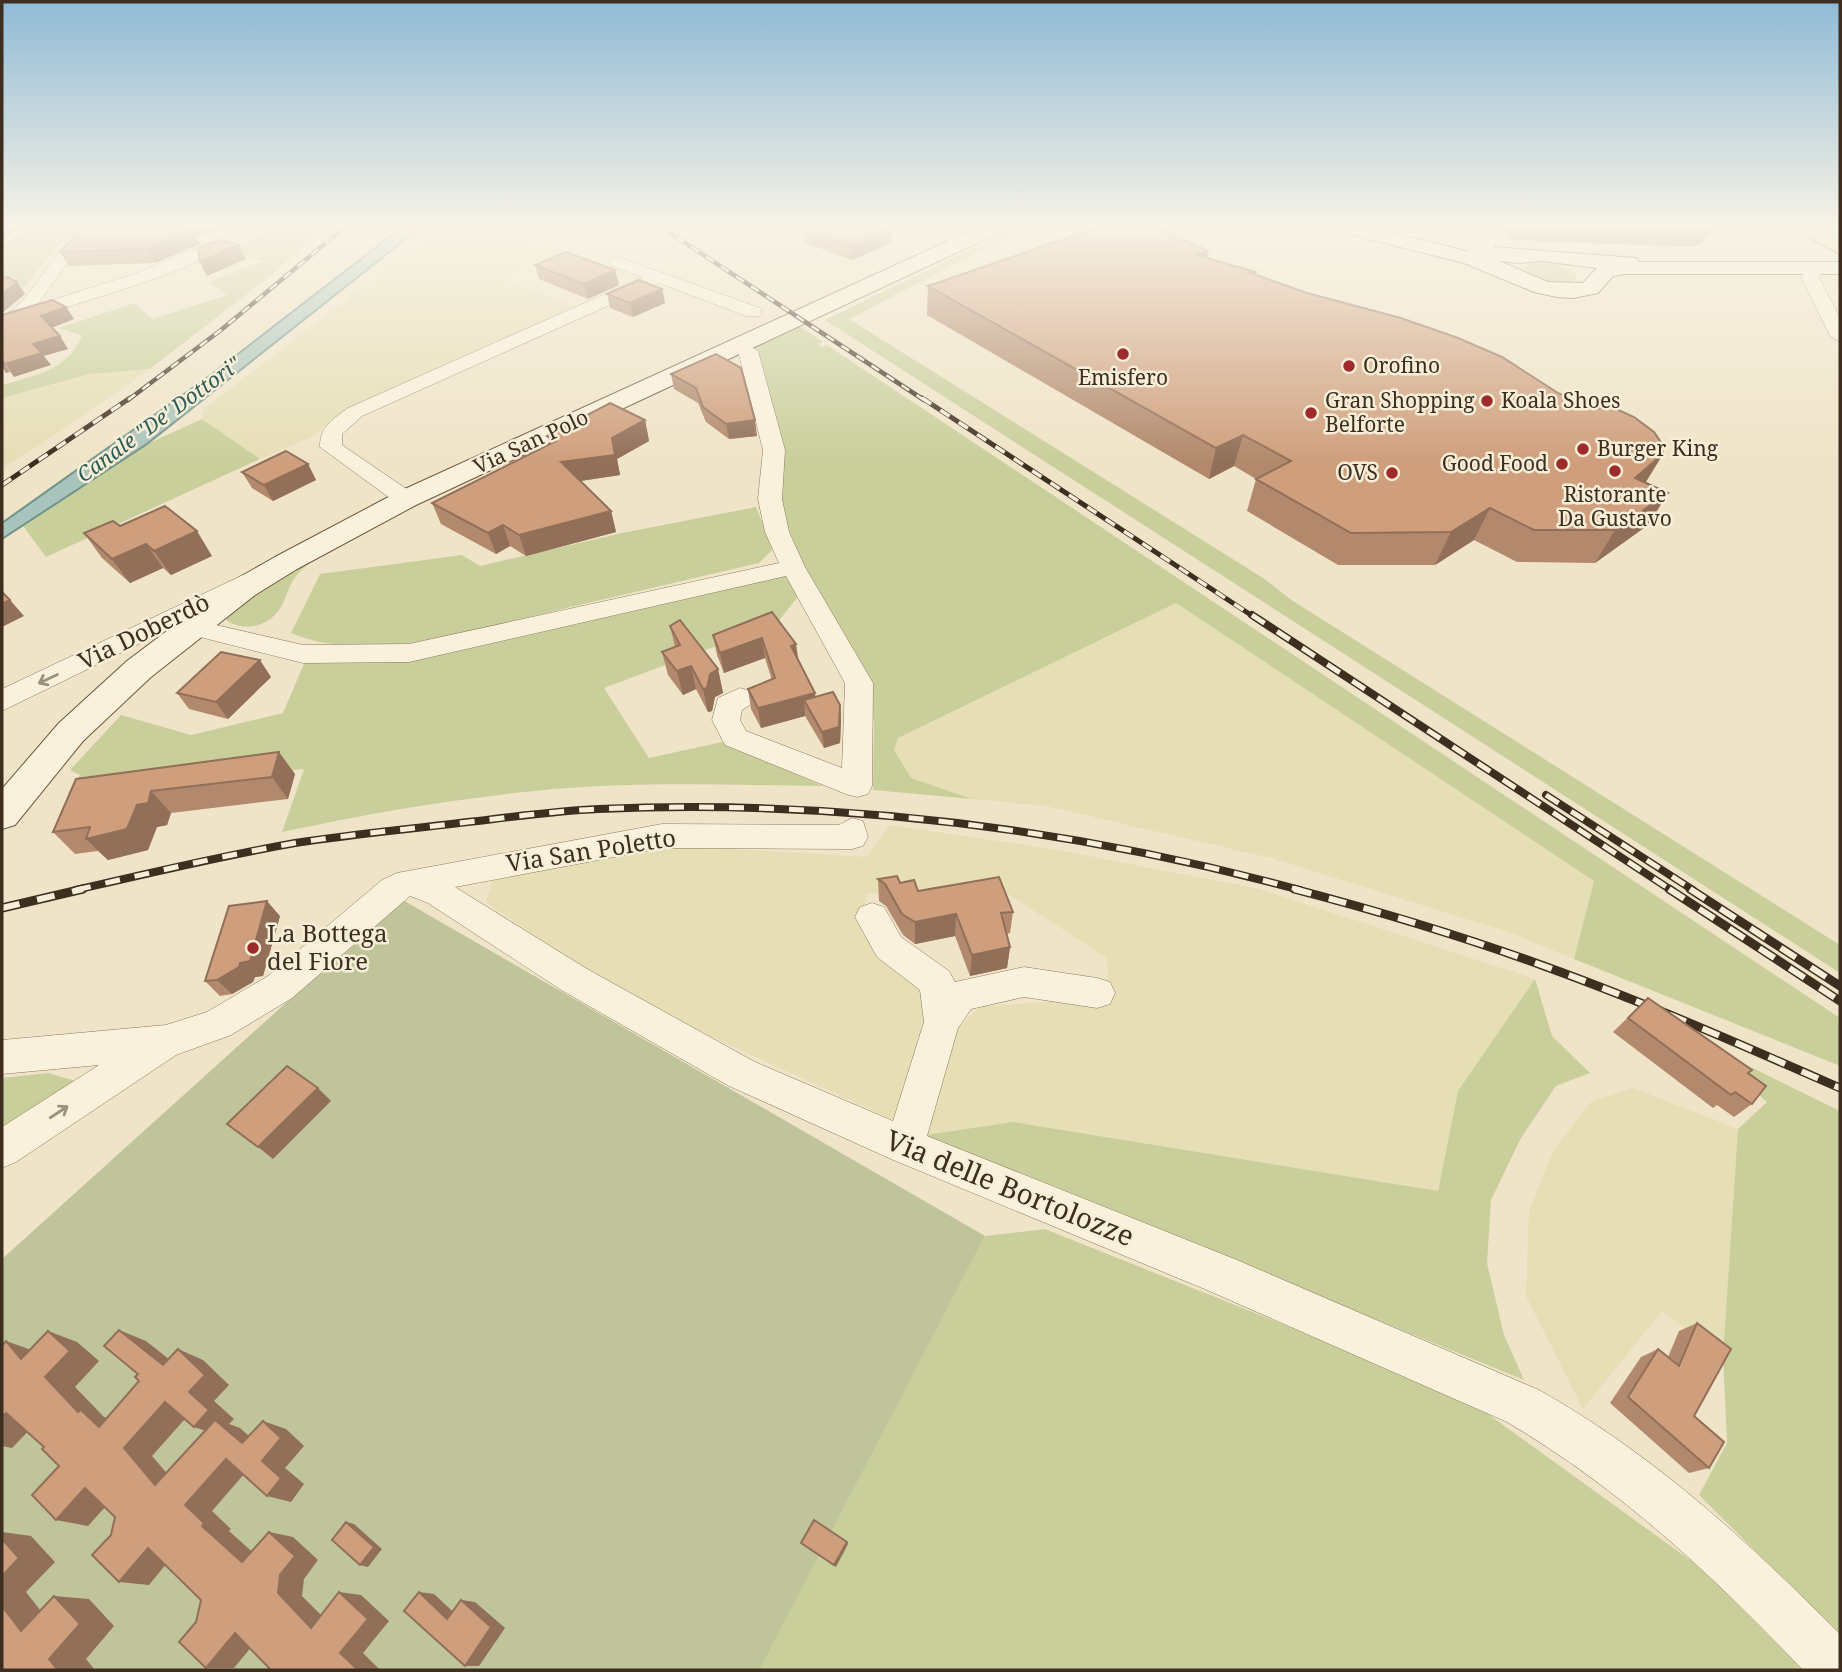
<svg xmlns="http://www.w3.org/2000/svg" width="1842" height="1672" font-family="'Noto Serif',serif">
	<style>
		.farmland { fill: #e6deb5 }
		.green { fill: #c9cf9b }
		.cemetery { fill: #bfc49a }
		.water { fill: #a9c4bc; stroke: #6f938a; stroke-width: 2 }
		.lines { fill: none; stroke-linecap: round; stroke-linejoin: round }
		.street-casing { stroke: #8d765c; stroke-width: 1 }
		.secondary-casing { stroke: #6f573f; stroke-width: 2 }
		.primary-casing { stroke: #5b4430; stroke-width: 2 }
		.street { fill: #faf1dc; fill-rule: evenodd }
		.secondary { fill: #faf1dc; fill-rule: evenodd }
		.primary { fill: #f3d9a0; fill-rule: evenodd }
		.rail-far3-casing { stroke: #3d2e20; stroke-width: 4.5 }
		.rail-far2-casing { stroke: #3d2e20; stroke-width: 5 }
		.rail-far1-casing { stroke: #3d2e20; stroke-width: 8 }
		.rail-casing { stroke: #3d2e20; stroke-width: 9 }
		.rail-far3 { stroke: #f7eed8; stroke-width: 2.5; stroke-dasharray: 9; stroke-linecap: butt }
		.rail-far2 { stroke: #f7eed8; stroke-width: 3.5; stroke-dasharray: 11; stroke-linecap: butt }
		.rail-far1 { stroke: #f7eed8; stroke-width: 5; stroke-dasharray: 15; stroke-linecap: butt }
		.rail { stroke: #f7eed8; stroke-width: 6; stroke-dasharray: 18; stroke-linecap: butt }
		.wall { fill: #b2896c }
		.shaded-wall { fill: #916f58 }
		.building { fill: #cf9f7d; stroke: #916f58; stroke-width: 2 }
		.oneway { stroke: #9c907e }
		.poi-dot { fill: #9e2a2b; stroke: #f7eed8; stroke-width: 2.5 }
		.labels { text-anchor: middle; stroke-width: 5; stroke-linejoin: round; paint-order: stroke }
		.far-poi-label { font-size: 21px; fill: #3d2e20; stroke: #f7eed8; text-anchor: start }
		.far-water-label { font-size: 21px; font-style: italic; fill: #2f5d5a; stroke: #f7eed8 }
		.far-street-label { font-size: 21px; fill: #3d2e20; stroke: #f7eed8 }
		.street-label { font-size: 24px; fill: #3d2e20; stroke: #f7eed8 }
		.poi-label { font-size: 24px; fill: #3d2e20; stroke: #f7eed8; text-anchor: start }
		.near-street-label { font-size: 28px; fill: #3d2e20; stroke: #f7eed8 }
	</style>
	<rect width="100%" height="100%" fill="#f0e4c8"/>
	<g class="farmland">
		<path d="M441 227H484L561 250 501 278 580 307 347 410 311 437 260 459 202 419 204 409Z"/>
		<path d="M150 369 38 446 2 468V398L89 374Z"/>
		<path d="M1176 603 1594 881 1574 959 1508 932 1275 859 1046 806 972 799 911 778 893 750 898 738Z"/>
		<path d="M890 825 1058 850 1259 889 1535 979 1458 1091 1438 1191 1013 1122 925 1135 951 1036 979 1007 1073 1000 1109 1005 1107 958 1002 890 867 893 861 922 924 986 928 1018 896 1121 635 1002 486 903 494 877 663 845 867 857Z"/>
		<path d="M1633 1088 1738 1129 1723 1356 1662 1311 1583 1409 1526 1296 1529 1211 1553 1151 1592 1101Z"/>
	</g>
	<g class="green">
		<path d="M30 227H82C58 242 43 264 26 286L2 287V246Z"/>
		<path d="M275 227H326L270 276 150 369 89 374 2 398V385C35 375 67 371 82 336L59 328 135 303 152 319 227 295 209 282 263 261 225 251Z"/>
		<path d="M1017 227H1028L849 319 1263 578 1293 601 1840 945V973L825 320Z"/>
		<path d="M1531 263 1555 264 1575 272 1577 279C1561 289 1544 281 1528 275L1524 268Z"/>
		<path d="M799 326 823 342 818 344 822 347 827 345 1840 1018V1066L1574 959 1594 881 1176 603 898 738 894 750 911 778 972 799 873 790 874 724 869 678 801 562 779 502 783 446 754 346Z"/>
		<path d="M202 419 260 459 46 557 23 526 147 444Z"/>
		<path d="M756 507 773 549 759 563C693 578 628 594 562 609 483 628 368 666 291 633L320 574 462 555 480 566 622 533Z"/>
		<path d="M355 535C336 547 311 558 296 576 289 585 287 595 282 605 272 626 244 633 226 620L228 610 241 598Z"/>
		<path d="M766 577H789L800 594 777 623 604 688 649 758 722 742 823 786C727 785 631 781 535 791 453 799 364 814 282 832L304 769 68 793 80 775 70 770 121 715 191 735 283 713 306 659 367 663 435 655Z"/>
		<path d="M1535 979 1552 1036 1590 1073 1556 1086 1521 1138 1491 1200 1487 1263 1504 1335 1524 1380 925 1135 1013 1122 1438 1191 1458 1091Z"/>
		<path d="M1696 1040 1840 1111V1635L1699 1495 1727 1443 1723 1356 1738 1129 1767 1102Z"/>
		<path d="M48 1073 75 1081 2 1133V1078Z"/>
		<path d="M1045 1229 1463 1396 1715 1578 1802 1670H757L985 1236Z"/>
	</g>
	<path class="cemetery" d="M401 899 985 1236 759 1670H2V1259Z"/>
	<path class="water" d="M402 227H421L147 444 2 539V523L212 374Z"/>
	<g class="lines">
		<defs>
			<g id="street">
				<path d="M82 227H101L77 250 37 305 137 273 249 227H269L250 241 149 281 2 328V316C29 307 55 247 82 227Z"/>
				<path d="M1468 227H1486L1497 240C1493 251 1480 259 1468 256L1466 252 1480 241Z"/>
				<path d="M618 257 760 308 762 312 760 316H746L659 283 362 416 342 434V445L414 494 418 499 414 504H398L320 447C320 426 332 420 348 408L643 277 612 266 609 262 612 258Z"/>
				<path d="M1816 264 1825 269 1819 277 1840 318V342L1830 336 1801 277 1810 265Z"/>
				<path d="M748 345 758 351 785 450 782 499 789 532 805 567 873 683 872 786 868 794 857 797 846 794 725 745 712 720 718 698 740 688 750 691 754 698 750 705 742 710 740 720 746 731 842 768 845 683 786 576 409 662 303 663 184 633 180 627 182 623 2 711V689L243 575 252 577 256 583 252 589 190 619 303 645 409 644 779 563 765 532 758 499 763 450 738 351Z"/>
				<path d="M852 818 863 821 868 837 863 846 852 849 662 848 455 887 587 969 755 1062 893 1121 924 1022 920 990 877 957 855 917 860 907 872 903 884 907 901 937 949 971 955 982 1024 967 1097 978 1110 982 1115 993 1110 1004 1097 1008 1024 997 971 1009 958 1028 927 1136 1237 1260 1539 1390C1657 1457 1745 1539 1840 1634V1670H1803C1710 1573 1623 1491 1507 1422L1207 1290 891 1159 729 1086 563 991 428 903 410 896 292 998 231 1035 176 1055 16 1162 2 1168V1127L99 1065 2 1074V1040L166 1025 207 1012 268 976 382 880 397 873 662 824 839 825Z"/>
			</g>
			<g id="secondary">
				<path d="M979 227H1006L1003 231 416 505 297 569 255 595 151 677 83 741 15 825 2 829V789L59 723 127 661 233 581 275 557 396 493Z"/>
				<path d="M1334 227H1369L1470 252 1480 246 1636 258 1639 262H1840V274H1625L1613 276 1598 293 1573 298 1557 297 1534 292 1464 263 1337 231ZM1499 261 1519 263 1542 261 1597 268 1583 283 1548 282Z"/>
			</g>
			<path id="primary" d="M1802 227H1823L1840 239V254L1813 240Z"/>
		</defs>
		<use href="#street" class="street-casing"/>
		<use href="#secondary" class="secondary-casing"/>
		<use href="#primary" class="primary-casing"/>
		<use href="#street" class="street"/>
		<use href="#secondary" class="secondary"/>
		<use href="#primary" class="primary"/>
		<defs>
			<g id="rail-far3">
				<path d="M661 227 924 400"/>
				<path d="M128 400 221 330 345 227"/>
			</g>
			<g id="rail-far2">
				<path d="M922 398 1254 617"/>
				<path d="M2 485 130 398"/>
			</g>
			<g id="rail-far1">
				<path d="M1252 615 1671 890"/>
				<path d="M1546 795 1693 890"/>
				<path d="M76 890C149 873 221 856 295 843 353 834 410 829 468 822 511 817 555 811 598 809 834 799 1072 828 1300 890"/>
			</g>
			<g id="rail">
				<path d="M1294 889C1378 911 1462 936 1544 966 1644 1002 1742 1045 1840 1088"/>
				<path d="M1669 889 1840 1001"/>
				<path d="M1690 889 1840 986"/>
				<path d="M2 908 83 889"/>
			</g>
		</defs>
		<use href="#rail-far3" class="rail-far3-casing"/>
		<use href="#rail-far2" class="rail-far2-casing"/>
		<use href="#rail-far1" class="rail-far1-casing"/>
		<use href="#rail" class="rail-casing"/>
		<use href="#rail-far3" class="rail-far3"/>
		<use href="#rail-far2" class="rail-far2"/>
		<use href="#rail-far1" class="rail-far1"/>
		<use href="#rail" class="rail"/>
	</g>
	<g class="wall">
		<path d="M83 227H230L196 236 200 244 155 263 69 266 60 252Z"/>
		<path d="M1502 227H1722L1694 247 1510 240Z"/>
		<path d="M804 230 892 242 852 260 805 243Z"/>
		<path d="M1208 251 1207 258 1254 274 1558 393 1663 454 1646 482 1668 493 1648 525 1595 563 1517 562 1474 540 1435 565H1338L1247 511 1256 479 1234 466 1209 479 927 315 928 286Z"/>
		<path d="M535 265 615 270 619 285 588 299 539 279Z"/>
		<path d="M662 289 665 303 633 317 610 308 607 294Z"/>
		<path d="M716 354 757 436 729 439 706 422 698 403 674 389 671 374Z"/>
		<path d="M645 420 649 441 617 459 620 475 580 481 611 511 616 532 526 556 510 546 496 554 441 524 432 503 550 444 547 436Z"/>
		<path d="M308 464 316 480 273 501 252 488 242 472Z"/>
		<path d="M120 526 212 556 171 575 163 568 130 583 102 558 84 533Z"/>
		<path d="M772 612 798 661 815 697 840 705 841 721 840 743 824 748 805 716 761 728 751 709 748 689 772 680 765 658 724 673 717 655 713 635Z"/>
		<path d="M670 626 718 669 723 693 715 697 712 711 708 712 696 689 683 695 668 675 662 652 675 647Z"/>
		<path d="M271 677 228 719 189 709 177 693Z"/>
		<path d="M295 774 288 799 171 813 167 825 157 827 148 850 108 860 98 851 75 854 53 832 76 779Z"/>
		<path d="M878 879 900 883 918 891 1013 912 1010 933 1006 934 1010 947 1007 968 970 976 955 936 915 944 903 935 886 906 879 901Z"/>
		<path d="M280 916 263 976 255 977 253 982 232 994 220 996 205 981Z"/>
		<path d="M1648 998 1748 1073 1752 1104 1734 1117 1717 1105 1713 1108 1613 1032Z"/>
		<path d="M1697 1323 1694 1416 1709 1468 1689 1473 1610 1403 1641 1357 1658 1349 1668 1357 1679 1331Z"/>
	</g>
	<g class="shaded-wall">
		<path d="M2 227H19L2 241Z"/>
		<path d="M179 227H230L196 236 200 244 155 263 147 249Z"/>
		<path d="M1704 227H1722L1694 247Z"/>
		<path d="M892 229V242L852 260 851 247Z"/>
		<path d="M239 245 246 259 207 276 200 262Z"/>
		<path d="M1208 251 1203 280 1197 255Z"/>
		<path d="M615 270 619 285 588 299 584 284Z"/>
		<path d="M17 282 25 294 2 313V294Z"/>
		<path d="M662 289 665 303 633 317 630 303Z"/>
		<path d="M66 307 74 319 49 329 41 316Z"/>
		<path d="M60 336 68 349 44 356 51 365 14 377 5 364 33 344Z"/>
		<path d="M2 360 10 372 6 373 2 367Z"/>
		<path d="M645 420 649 441 617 459 620 475 567 483 561 462Z"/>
		<path d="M755 420 757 436 729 439 726 424Z"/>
		<path d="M1243 435 1234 466 1209 479 1216 448Z"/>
		<path d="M1663 454 1643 486 1635 478Z"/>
		<path d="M308 464 316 480 273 501 264 485Z"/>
		<path d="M1668 493 1648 525 1595 563 1615 530Z"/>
		<path d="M1490 508 1474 540 1435 565 1451 532Z"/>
		<path d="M611 511 616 532 526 556 519 535Z"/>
		<path d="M503 525 510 546 496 554 488 533Z"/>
		<path d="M197 531 212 556 171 575 154 551Z"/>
		<path d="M146 544 163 568 130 583 112 559Z"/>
		<path d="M10 600 24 616 2 627V604Z"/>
		<path d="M762 638 765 658 724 673 720 653Z"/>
		<path d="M796 644 799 664 791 646Z"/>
		<path d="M260 660 271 677 228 719 216 702Z"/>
		<path d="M691 666 696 689 683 695 677 671Z"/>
		<path d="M718 669 723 693 715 697 712 711 708 712 703 689 710 674Z"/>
		<path d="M815 693 817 713 804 700 805 716 761 728 758 708Z"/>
		<path d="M840 705 841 721 840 743 824 748 822 732Z"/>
		<path d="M279 752 295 774 288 799 272 777Z"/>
		<path d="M151 791 171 813 167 825 157 827 148 850 108 860 86 839 137 805Z"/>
		<path d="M267 901 280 916 263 976 255 977 253 982 232 994 217 980Z"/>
		<path d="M956 914 955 936 915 944V922Z"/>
		<path d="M1010 947 1007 968 970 976 972 955Z"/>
		<path d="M318 1088 331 1101 273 1159 258 1147Z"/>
		<path d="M119 1330 146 1341 189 1375 163 1365Z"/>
		<path d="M48 1331 77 1342 99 1361 75 1387 104 1417 110 1419 99 1427 78 1412 45 1377Z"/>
		<path d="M6 1341 37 1352 21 1359Z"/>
		<path d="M178 1349 203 1360 229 1385 214 1401 234 1419 229 1424 240 1428 266 1451 194 1427Z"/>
		<path d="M165 1402 192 1411 152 1456 183 1492 155 1485 124 1448Z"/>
		<path d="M6 1413 37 1422 12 1448 2 1446V1417Z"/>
		<path d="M263 1421 286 1429 304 1446 285 1468 304 1484 291 1502 267 1496 262 1461Z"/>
		<path d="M226 1459 251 1466 212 1511 231 1529 229 1531 268 1566 242 1562 202 1526 185 1505Z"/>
		<path d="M85 1488 116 1495 88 1526 56 1520Z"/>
		<path d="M346 1522 354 1524 382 1549 368 1567 360 1565Z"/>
		<path d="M2 1532 31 1536 55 1562 26 1592 58 1633 21 1631 2 1606Z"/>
		<path d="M269 1532 293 1537 318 1560 304 1579 302 1596 335 1629 311 1628 278 1593 280 1575Z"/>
		<path d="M847 1542 848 1544 836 1567 834 1565Z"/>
		<path d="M148 1548 176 1552 149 1585 119 1582Z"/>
		<path d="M339 1592 361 1595 389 1621 363 1653 380 1670H358L340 1653Z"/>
		<path d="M419 1592 434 1594 462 1620 447 1619Z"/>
		<path d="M54 1596 89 1599 114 1626 86 1659 95 1670H58L49 1659Z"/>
		<path d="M461 1600 475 1602 505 1628 479 1666H465Z"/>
		<path d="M235 1633 262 1634 234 1668H206Z"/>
	</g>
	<g class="building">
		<path d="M83 227H184L193 230 147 249 60 252Z"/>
		<path d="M811 227H888L892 229 851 247 804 230Z"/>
		<path d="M1099 227H1155L1208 251 1197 255 1255 272 1251 273 1307 293 1401 318 1458 338 1502 357 1558 393 1591 409 1612 407 1634 417 1654 432 1662 444 1663 454 1635 478 1668 493 1615 530H1534L1490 508 1451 532 1351 533 1256 479 1291 461 1243 435 1216 448 928 286Z"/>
		<path d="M221 240 239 245 200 262 198 248Z"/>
		<path d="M566 252 615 270 584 284 535 265Z"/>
		<path d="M7 277 17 282 2 294V278Z"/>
		<path d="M639 280 662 289 630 303 607 294Z"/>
		<path d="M52 300 66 307 41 316 60 336 33 344 42 353 5 364 2 360V315Z"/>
		<path d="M716 354 741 368 755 420 726 424 703 407 696 388 671 374Z"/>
		<path d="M610 403 645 420 612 438 615 455 561 462 611 511 519 535 503 525 488 533 432 503 556 441 547 436Z"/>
		<path d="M286 451 308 464 264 485 242 472Z"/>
		<path d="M165 506 197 531 154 551 146 544 112 559 84 533 113 521 120 526Z"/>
		<path d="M2 592 10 600 2 604Z"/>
		<path d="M772 612 796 644 791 646 815 693 758 708 748 689 775 678 762 638 720 653 713 635Z"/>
		<path d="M680 620 718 669 710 674 707 688 703 689 691 666 677 671 662 652 680 645 670 626Z"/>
		<path d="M221 652 260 660 216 702 177 693Z"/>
		<path d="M833 692 840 705 839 727 822 732 804 700Z"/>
		<path d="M279 752 272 777 151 791 148 803 137 805 127 829 86 839 90 827 53 832 76 779Z"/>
		<path d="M897 876 900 883 914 880 918 891 999 877 1013 912 1001 913 1010 947 972 955 956 914 915 922 902 914 885 884 878 879Z"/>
		<path d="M267 901 250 961 240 963 239 967 217 980 205 981 229 906Z"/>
		<path d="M1648 998 1752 1070 1748 1073 1766 1086 1752 1104 1735 1092 1731 1095 1628 1018Z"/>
		<path d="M287 1066 318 1088 258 1147 227 1124Z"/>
		<path d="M1697 1323 1731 1349 1694 1416 1724 1442 1709 1468 1628 1397 1658 1349 1679 1366Z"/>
		<path d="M119 1330 163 1365 178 1349 205 1375 189 1392 209 1410 194 1427 165 1402 124 1448 155 1485 215 1420 242 1443 263 1421 281 1438 262 1461 281 1478 267 1496 226 1459 185 1505 204 1523 202 1526 242 1562 269 1532 295 1556 280 1575 278 1593 311 1628 339 1592 368 1619 340 1653 358 1670H269V1668L235 1633 206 1668 179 1642 196 1622 201 1600 148 1548 119 1582 92 1555 111 1535 115 1517 85 1488 56 1520 32 1495 59 1466 42 1449 44 1447 6 1413 2 1417V1346L6 1341 21 1359 48 1331 70 1351 45 1377 78 1412 81 1410 99 1427 139 1381 135 1377 138 1374 104 1346Z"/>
		<path d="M814 1520 847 1542 834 1565 801 1543Z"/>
		<path d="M346 1522 374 1547 360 1565 332 1540Z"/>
		<path d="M2 1539 19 1558 2 1576Z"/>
		<path d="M419 1592 447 1619 461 1600 491 1627 465 1666 404 1611Z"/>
		<path d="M54 1596 80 1624 49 1659 58 1670H2V1606L21 1631Z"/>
	</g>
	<defs><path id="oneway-shaft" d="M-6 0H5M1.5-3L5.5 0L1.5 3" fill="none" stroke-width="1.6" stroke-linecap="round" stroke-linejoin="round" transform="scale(1.75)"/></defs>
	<g class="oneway">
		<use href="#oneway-shaft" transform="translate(48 679) rotate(154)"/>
		<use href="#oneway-shaft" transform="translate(59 1112) rotate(-33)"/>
	</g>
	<linearGradient id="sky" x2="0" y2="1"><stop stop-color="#8fbad6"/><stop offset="0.49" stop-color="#f8f3e6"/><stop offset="1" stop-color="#f8f3e6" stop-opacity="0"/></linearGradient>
	<rect width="1842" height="461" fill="url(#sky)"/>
	<g class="poi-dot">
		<circle cx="1123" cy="354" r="7"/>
		<circle cx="1349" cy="366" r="7"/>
		<circle cx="1487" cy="401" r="7"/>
		<circle cx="1311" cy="413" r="7"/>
		<circle cx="1583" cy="449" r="7"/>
		<circle cx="1562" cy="464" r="7"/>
		<circle cx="1615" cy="471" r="7"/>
		<circle cx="1392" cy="473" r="7"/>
		<circle cx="253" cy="948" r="7"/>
	</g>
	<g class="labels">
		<g class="far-poi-label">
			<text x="1363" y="373">Orofino</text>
			<text x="1123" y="385" text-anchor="middle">Emisfero</text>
			<text x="1325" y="408">Gran Shopping<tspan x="1325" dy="24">Belforte</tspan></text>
			<text x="1501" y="408">Koala Shoes</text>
			<text x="1597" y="456">Burger King</text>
			<text x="1548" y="471" text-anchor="end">Good Food</text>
			<text x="1378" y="480" text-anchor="end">OVS</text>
			<text x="1615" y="502" text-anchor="middle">Ristorante<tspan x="1615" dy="24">Da Gustavo</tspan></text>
		</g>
		<g class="far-water-label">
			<text transform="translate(159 420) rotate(-36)" y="7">Canale "De' Dottori"</text>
		</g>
		<g class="far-street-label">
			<text transform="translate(531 442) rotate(-25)" y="7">Via San Polo</text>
		</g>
		<g class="street-label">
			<text transform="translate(144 632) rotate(-26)" y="8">Via Doberdò</text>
			<text transform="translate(591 851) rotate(-9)" y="8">Via San Poletto</text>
		</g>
		<g class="poi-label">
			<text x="267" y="942">La Bottega<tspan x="267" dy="28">del Fiore</tspan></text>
		</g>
		<g class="near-street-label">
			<text transform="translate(1010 1188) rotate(22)" y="10">Via delle Bortolozze</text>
		</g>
	</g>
	<rect width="1842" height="1672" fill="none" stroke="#3d2e20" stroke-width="7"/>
</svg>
